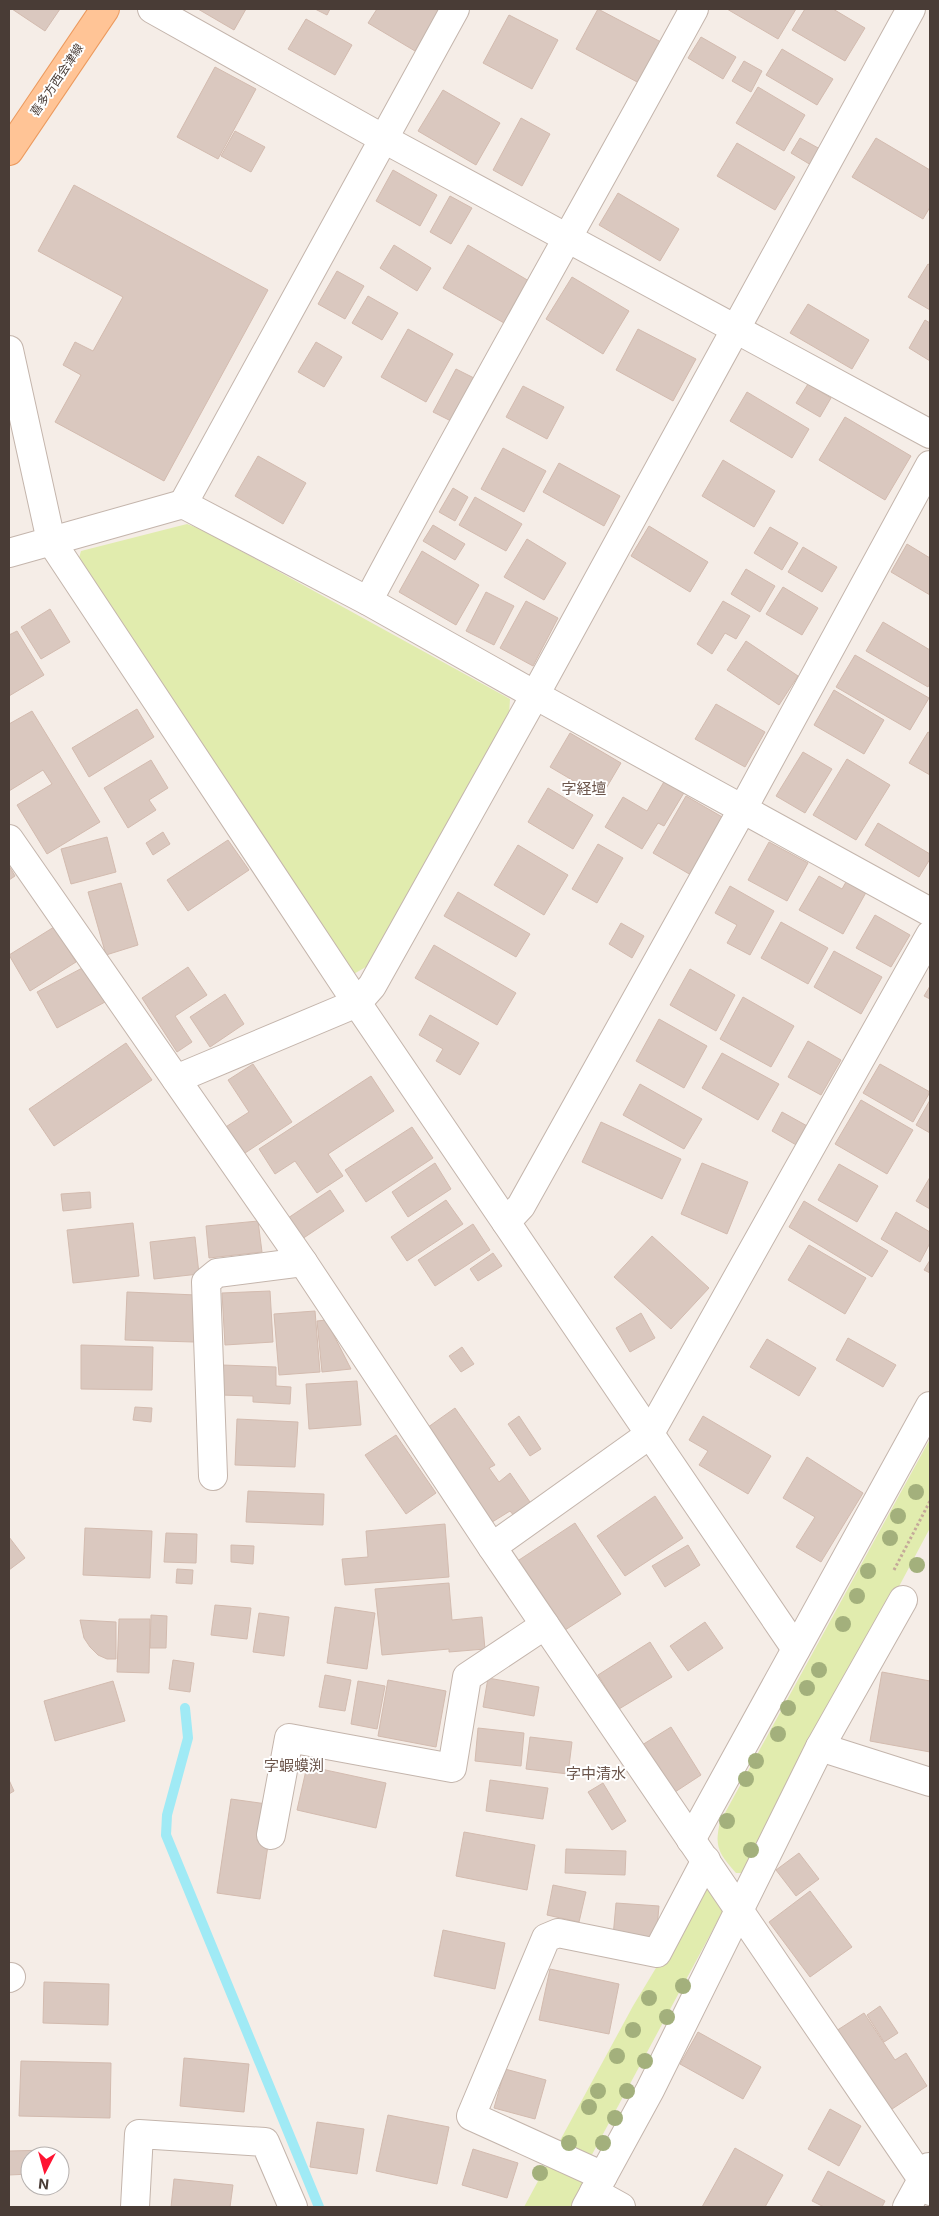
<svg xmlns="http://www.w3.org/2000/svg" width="939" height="2216" font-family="Inter,'Noto Sans JP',sans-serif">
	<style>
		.green { fill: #e1ecae }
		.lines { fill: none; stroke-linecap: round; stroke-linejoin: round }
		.stream { stroke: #a0eaf5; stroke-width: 10 }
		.building { fill: #dac8bf; stroke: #d3bbaf }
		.minor-casing { stroke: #c4b5ac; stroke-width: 30 }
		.major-casing { stroke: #ec9a5e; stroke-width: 30 }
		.path { stroke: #c4a999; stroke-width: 3; stroke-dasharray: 2.5 2.5; stroke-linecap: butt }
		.minor { stroke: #fff; stroke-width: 28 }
		.major { stroke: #ffc496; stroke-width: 28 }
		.tree { fill: #a3b07c }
		.labels { text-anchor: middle; stroke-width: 4; stroke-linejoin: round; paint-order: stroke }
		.street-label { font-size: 12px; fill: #493c36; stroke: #fff }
		.quarter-label { font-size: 15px; fill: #6c564c; stroke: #fff }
	</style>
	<rect width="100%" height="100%" fill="#f5ede7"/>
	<g class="green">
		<path d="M187 524 203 530 510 699 509 715 371 964 352 975 77 565 81 551Z"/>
		<path d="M930 1439V1528L747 1873H736C719 1854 714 1847 720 1822Z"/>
		<path d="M706 1885 724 1909 588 2162 589 2177 573 2207H524L633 2006Z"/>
	</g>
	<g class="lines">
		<path class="stream" d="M185 1708 188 1738 167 1815 166 1835 319 2207"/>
	</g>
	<g class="building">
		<path d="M12 9H60L45 31Z"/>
		<path d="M198 9H246L234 30Z"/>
		<path d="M315 9H330L327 15Z"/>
		<path d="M377 9H441L415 51 368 23Z"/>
		<path d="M598 9 661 42 639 83 576 49Z"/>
		<path d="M727 9H796L778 39Z"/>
		<path d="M805 9H833L865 28 845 61 792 30Z"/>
		<path d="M509 15 558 40 532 89 483 63Z"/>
		<path d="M306 19 352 45 335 75 288 49Z"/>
		<path d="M701 37 736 57 723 79 688 58Z"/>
		<path d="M782 49 833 79 817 105 766 75Z"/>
		<path d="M744 61 762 71 751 92 732 81Z"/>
		<path d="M215 67 256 89 218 159 177 137Z"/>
		<path d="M758 87 805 115 784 151 736 123Z"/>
		<path d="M443 90 500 123 476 165 418 131Z"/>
		<path d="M521 118 550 134 522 186 493 170Z"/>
		<path d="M235 131 265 147 251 172 221 156Z"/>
		<path d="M800 138 820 149 811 165 791 153Z"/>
		<path d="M876 138 930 170V207L923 219 852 177Z"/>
		<path d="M737 143 795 177 775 210 717 176Z"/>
		<path d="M393 170 437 195 420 226 376 201Z"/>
		<path d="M74 185 268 290 164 481 55 422 81 375 63 365 75 342 93 351 123 297 38 251Z"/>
		<path d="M618 193 679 229 660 261 599 225Z"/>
		<path d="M450 196 472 208 451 244 430 232Z"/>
		<path d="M394 245 431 268 417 291 380 268Z"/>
		<path d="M468 245 529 281 504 323 443 288Z"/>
		<path d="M928 264 930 265V310L908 297Z"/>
		<path d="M337 271 364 286 345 319 318 304Z"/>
		<path d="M572 277 629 311 603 354 546 319Z"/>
		<path d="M368 296 398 313 382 340 352 323Z"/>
		<path d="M808 304 869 340 852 369 790 333Z"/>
		<path d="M925 320 930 323V361L909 348Z"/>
		<path d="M408 329 453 354 426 402 381 377Z"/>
		<path d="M638 329 696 359 673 401 616 370Z"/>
		<path d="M316 342 342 357 324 387 298 372Z"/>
		<path d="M456 369 478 380 455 423 433 412Z"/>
		<path d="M808 384 831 398 820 417 796 403Z"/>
		<path d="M523 386 564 407 547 439 506 417Z"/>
		<path d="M747 392 809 429 792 458 730 421Z"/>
		<path d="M845 417 911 456 885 500 819 460Z"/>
		<path d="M503 448 546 471 524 512 481 489Z"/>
		<path d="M258 456 306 483 283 524 235 496Z"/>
		<path d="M723 460 775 491 754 527 702 496Z"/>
		<path d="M559 463 620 496 604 526 543 492Z"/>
		<path d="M453 488 468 497 455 521 439 512Z"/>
		<path d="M475 497 522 524 506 551 459 525Z"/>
		<path d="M433 525 465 544 455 560 423 541Z"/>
		<path d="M649 526 708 562 690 592 631 556Z"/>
		<path d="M770 527 798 543 782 570 754 553Z"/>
		<path d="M527 539 566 563 544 600 504 577Z"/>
		<path d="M907 544 930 558V595L891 572Z"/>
		<path d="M803 547 837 567 822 592 788 572Z"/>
		<path d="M422 551 479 585 456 625 399 592Z"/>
		<path d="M746 569 775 586 760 612 731 594Z"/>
		<path d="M783 587 818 608 802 635 766 614Z"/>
		<path d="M486 592 514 606 494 645 466 631Z"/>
		<path d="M526 601 558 618 533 666 500 648Z"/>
		<path d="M723 601 750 616 736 639 725 633 712 654 697 644Z"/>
		<path d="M50 609 70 642 41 659 21 627Z"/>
		<path d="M883 622 930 650V683L928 687 866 651Z"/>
		<path d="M17 631 44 675 9 696V635Z"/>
		<path d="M746 641 798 676 779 705 727 670Z"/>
		<path d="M855 655 929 698 910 730 836 687Z"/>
		<path d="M834 690 884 720 864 754 814 725Z"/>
		<path d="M716 704 765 732 745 767 695 739Z"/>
		<path d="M137 709 154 737 89 777 72 748Z"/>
		<path d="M32 711 100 822 47 854 17 805 52 784 43 770 9 791V724Z"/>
		<path d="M928 732 930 733V775L909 763Z"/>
		<path d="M570 733 621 763 601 797 550 767Z"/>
		<path d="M803 752 832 769 805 813 776 796Z"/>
		<path d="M847 759 890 785 856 840 813 815Z"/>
		<path d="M151 760 168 788 149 800 156 810 128 828 104 788Z"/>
		<path d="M665 780 685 791 664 826 658 823 642 849 605 827 623 797 647 811Z"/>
		<path d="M548 788 593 815 573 849 528 822Z"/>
		<path d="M686 796 724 818 691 875 653 853Z"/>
		<path d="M878 823 930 854V859L919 877 865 845Z"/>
		<path d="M163 832 170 844 153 855 146 843Z"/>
		<path d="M107 837 116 872 71 884 61 849Z"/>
		<path d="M228 840 249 870 188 911 167 880Z"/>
		<path d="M769 842 808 863 787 901 748 880Z"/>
		<path d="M598 844 623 858 597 903 572 889Z"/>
		<path d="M518 845 568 875 544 915 494 885Z"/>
		<path d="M9 866 15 876 9 880Z"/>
		<path d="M850 875 869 887 843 934 799 910 819 876 842 889Z"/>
		<path d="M121 883 138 945 106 955 88 892Z"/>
		<path d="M730 886 774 911 750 955 727 943 737 925 715 913Z"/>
		<path d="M458 892 530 934 516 957 444 916Z"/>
		<path d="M875 915 910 935 891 967 856 948Z"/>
		<path d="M781 922 828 948 808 984 761 958Z"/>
		<path d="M621 923 644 936 632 958 609 944Z"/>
		<path d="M54 927 76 962 30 991 9 955Z"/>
		<path d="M434 945 516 993 497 1025 415 978Z"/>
		<path d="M834 951 882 977 861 1014 814 987Z"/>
		<path d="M86 966 105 1002 57 1028 37 992Z"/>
		<path d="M188 967 207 995 175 1016 192 1042 177 1052 142 998Z"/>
		<path d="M690 969 735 995 716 1031 670 1005Z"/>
		<path d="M930 986V999L924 996Z"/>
		<path d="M225 994 244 1024 210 1047 190 1017Z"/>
		<path d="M743 997 794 1026 771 1067 720 1039Z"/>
		<path d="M430 1015 479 1043 460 1075 436 1061 443 1049 419 1035Z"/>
		<path d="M659 1019 707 1046 684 1088 636 1061Z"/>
		<path d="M808 1041 841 1060 821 1095 788 1077Z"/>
		<path d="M126 1043 152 1080 54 1146 29 1109Z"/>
		<path d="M722 1053 779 1084 758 1120 702 1088Z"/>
		<path d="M253 1064 292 1122 239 1157 221 1130 249 1112 228 1080Z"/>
		<path d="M880 1064 930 1092 913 1122 863 1093Z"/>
		<path d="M371 1076 394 1111 328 1154 343 1176 317 1193 295 1161 275 1174 259 1149Z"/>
		<path d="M640 1084 702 1119 684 1149 623 1115Z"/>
		<path d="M861 1100 913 1130 887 1174 835 1144Z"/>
		<path d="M930 1100V1133L916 1125Z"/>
		<path d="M782 1112 809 1127 798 1146 772 1131Z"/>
		<path d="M601 1122 681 1159 662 1199 582 1162Z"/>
		<path d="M412 1127 433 1158 366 1202 345 1170Z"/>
		<path d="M435 1163 451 1189 408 1217 392 1192Z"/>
		<path d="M702 1163 748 1182 727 1234 681 1214Z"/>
		<path d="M839 1164 878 1186 857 1222 818 1200Z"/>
		<path d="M930 1177V1209L916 1201Z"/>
		<path d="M330 1190 344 1211 302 1239 288 1218Z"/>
		<path d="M90 1192 91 1208 63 1211 61 1194Z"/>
		<path d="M446 1200 463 1224 407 1261 391 1237Z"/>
		<path d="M804 1201 888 1251 872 1277 789 1227Z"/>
		<path d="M896 1212 930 1232V1243L920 1262 881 1239Z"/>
		<path d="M258 1221 262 1252 209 1258 206 1226Z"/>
		<path d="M133 1223 139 1276 73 1283 67 1230Z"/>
		<path d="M473 1224 490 1250 435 1286 418 1260Z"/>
		<path d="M652 1236 709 1288 671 1329 614 1277Z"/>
		<path d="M195 1237 199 1274 154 1279 150 1242Z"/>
		<path d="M809 1245 866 1278 845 1314 788 1280Z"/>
		<path d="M493 1253 502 1266 478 1281 470 1269Z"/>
		<path d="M930 1260V1273L924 1270Z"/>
		<path d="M270 1291 273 1342 225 1345 222 1293Z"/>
		<path d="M127 1292 196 1295 194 1342 125 1340Z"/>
		<path d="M315 1311 320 1372 279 1375 274 1314Z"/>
		<path d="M641 1313 655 1338 630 1352 616 1328Z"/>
		<path d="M326 1320 351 1369 322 1372 317 1321Z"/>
		<path d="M848 1338 896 1365 883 1387 836 1360Z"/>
		<path d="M767 1339 816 1368 799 1396 750 1367Z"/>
		<path d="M81 1345 153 1347 152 1390 81 1389Z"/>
		<path d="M462 1347 474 1364 461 1372 449 1356Z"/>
		<path d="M222 1365 276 1367V1386L291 1387 290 1404 253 1402V1396L221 1395Z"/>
		<path d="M357 1381 361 1425 309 1429 306 1384Z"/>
		<path d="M135 1407 152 1408 151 1422 133 1420Z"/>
		<path d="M455 1408 495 1465 489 1468 499 1482 510 1473 532 1505 515 1517 510 1511 489 1524 424 1430Z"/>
		<path d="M519 1416 541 1449 530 1456 508 1424Z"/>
		<path d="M703 1416 771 1456 748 1494 699 1465 708 1451 689 1440Z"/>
		<path d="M237 1419 298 1422 295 1467 235 1465Z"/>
		<path d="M396 1435 436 1493 406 1514 365 1455Z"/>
		<path d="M807 1457 863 1493 821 1562 796 1547 815 1517 783 1498Z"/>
		<path d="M248 1491 324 1494 323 1525 246 1522Z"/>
		<path d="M655 1496 683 1538 625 1576 597 1536Z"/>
		<path d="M575 1523 621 1594 562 1632 516 1562Z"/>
		<path d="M445 1524 449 1577 345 1585 342 1559 368 1557 366 1531Z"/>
		<path d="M85 1528 152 1531 150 1578 83 1575Z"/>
		<path d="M166 1533 197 1534 196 1563 164 1562Z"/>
		<path d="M9 1537 25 1558 9 1570Z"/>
		<path d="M231 1545 254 1546 253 1564 231 1562Z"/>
		<path d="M688 1545 700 1565 665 1587 652 1566Z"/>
		<path d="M177 1569 193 1570 192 1584 176 1583Z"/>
		<path d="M449 1583 452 1620 482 1617 485 1649 449 1652V1649L382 1655 375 1589Z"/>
		<path d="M215 1605 251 1608 247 1639 211 1635Z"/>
		<path d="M335 1607 375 1613 367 1669 327 1663Z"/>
		<path d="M259 1613 289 1617 284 1656 253 1652Z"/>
		<path d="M151 1615 167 1616 166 1648H150Z"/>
		<path d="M119 1619H150L149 1673 117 1672Z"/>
		<path d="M80 1620 116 1622V1659H107L98 1655 90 1647 84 1638Z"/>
		<path d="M705 1622 723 1648 688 1671 670 1646Z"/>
		<path d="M650 1642 672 1677 619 1709 598 1675Z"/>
		<path d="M173 1660 194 1663 190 1692 169 1689Z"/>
		<path d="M882 1672 930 1681V1752L870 1741Z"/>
		<path d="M325 1675 351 1680 345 1711 319 1707Z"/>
		<path d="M488 1678 539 1687 534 1716 483 1707Z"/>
		<path d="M388 1680 446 1691 436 1747 378 1736Z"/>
		<path d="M113 1681 125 1721 55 1741 44 1701Z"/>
		<path d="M358 1681 385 1686 377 1729 351 1724Z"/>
		<path d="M671 1727 701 1775 672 1794 642 1745Z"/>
		<path d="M478 1728 524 1733 521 1766 475 1761Z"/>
		<path d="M530 1737 572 1742 568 1774 526 1769Z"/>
		<path d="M307 1766 386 1783 376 1828 297 1810Z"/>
		<path d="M9 1780 14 1791 9 1794Z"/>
		<path d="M490 1780 548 1788 543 1819 486 1811Z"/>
		<path d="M603 1783 626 1821 612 1830 588 1792Z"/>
		<path d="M231 1799 274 1805 260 1899 217 1893Z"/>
		<path d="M464 1832 535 1845 527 1890 456 1876Z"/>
		<path d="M566 1849 626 1851 625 1875 565 1873Z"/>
		<path d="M799 1853 819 1879 796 1896 776 1870Z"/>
		<path d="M553 1885 586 1892 579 1922 547 1915Z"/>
		<path d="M810 1891 852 1947 810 1977 769 1922Z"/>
		<path d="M616 1903 659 1906 656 1939 613 1937Z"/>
		<path d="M443 1930 505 1943 495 1989 434 1976Z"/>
		<path d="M550 1969 619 1984 609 2034 539 2020Z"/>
		<path d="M44 1982 109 1984 108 2025 43 2023Z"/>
		<path d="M880 2006 898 2033 884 2042 867 2015Z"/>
		<path d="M864 2013 895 2060 906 2053 927 2086 889 2111 836 2031Z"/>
		<path d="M698 2032 761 2067 743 2099 680 2064Z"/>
		<path d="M184 2058 249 2064 244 2112 180 2106Z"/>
		<path d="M21 2061 111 2063 110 2118 19 2116Z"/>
		<path d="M505 2069 546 2080 535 2119 494 2108Z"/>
		<path d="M830 2109 861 2126 839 2166 808 2149Z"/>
		<path d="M388 2115 449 2127 437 2184 376 2171Z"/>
		<path d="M317 2122 364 2129 357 2174 310 2167Z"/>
		<path d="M735 2148 783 2175 765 2207H702Z"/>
		<path d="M473 2149 518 2163 507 2198 462 2185Z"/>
		<path d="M49 2150V2156H30V2174L9 2175V2151Z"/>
		<path d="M828 2171 885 2201 882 2207H824L812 2201Z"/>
		<path d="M174 2179 233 2185 230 2207H171Z"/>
	</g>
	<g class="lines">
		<defs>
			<g id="minor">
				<path d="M152 9 384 139 930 434"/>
				<path d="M9 350 51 541 357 1003 796 1649"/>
				<path d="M183 504 455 9"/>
				<path d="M9 553 183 504 368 601 535 695 930 912"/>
				<path d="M368 601C474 402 586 207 694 9"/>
				<path d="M9 839 303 1262 492 1547 930 2191"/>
				<path d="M176 1079 357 1003 372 986 535 695 911 9"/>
				<path d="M506 1222 521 1206 742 810 930 465"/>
				<path d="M213 1476 206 1282 217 1273 303 1262"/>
				<path d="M492 1547 649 1435 930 935"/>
				<path d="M820 1747 930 1782"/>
				<path d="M271 1835 289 1738 452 1768 467 1677 545 1625"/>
				<path d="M691 1840 930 1406"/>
				<path d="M9 1978 11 1977"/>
				<path d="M603 2176 471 2116 546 1938 558 1933 657 1953 706 1860"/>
				<path d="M594 2192 621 2207"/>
				<path d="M135 2207 139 2134 265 2142 293 2207"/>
				<path d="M586 2207 650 2090 820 1747 903 1600"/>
				<path d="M907 2207 929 2167"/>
			</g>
			<path id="major" d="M9 151 105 9"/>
		</defs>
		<use href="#minor" class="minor-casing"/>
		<use href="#major" class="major-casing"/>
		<path class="path" d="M894 1570 930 1501"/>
		<use href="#minor" class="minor"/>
		<use href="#major" class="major"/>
	</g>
	<g class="tree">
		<circle cx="916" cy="1492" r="8"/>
		<circle cx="898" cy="1516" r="8"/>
		<circle cx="890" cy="1538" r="8"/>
		<circle cx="917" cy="1565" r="8"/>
		<circle cx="868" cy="1571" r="8"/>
		<circle cx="857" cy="1596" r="8"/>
		<circle cx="843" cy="1624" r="8"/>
		<circle cx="819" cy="1670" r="8"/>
		<circle cx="807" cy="1688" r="8"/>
		<circle cx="788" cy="1708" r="8"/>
		<circle cx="778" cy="1734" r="8"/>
		<circle cx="756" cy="1761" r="8"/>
		<circle cx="746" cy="1779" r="8"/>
		<circle cx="727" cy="1821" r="8"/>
		<circle cx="751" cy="1850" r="8"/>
		<circle cx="683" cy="1986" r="8"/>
		<circle cx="649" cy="1998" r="8"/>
		<circle cx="667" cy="2017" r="8"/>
		<circle cx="633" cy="2030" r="8"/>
		<circle cx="617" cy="2056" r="8"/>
		<circle cx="645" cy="2061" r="8"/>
		<circle cx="598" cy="2091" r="8"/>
		<circle cx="627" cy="2091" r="8"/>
		<circle cx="589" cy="2107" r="8"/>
		<circle cx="615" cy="2118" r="8"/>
		<circle cx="569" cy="2143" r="8"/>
		<circle cx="603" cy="2143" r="8"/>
		<circle cx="540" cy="2173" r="8"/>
	</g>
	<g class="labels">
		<g class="street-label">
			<text transform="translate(57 80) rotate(-56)" y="4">喜多方西会津線</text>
		</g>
		<g class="quarter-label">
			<text x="584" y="794">字経壇</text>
			<text x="294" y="1771">字蝦蟆渕</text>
			<text x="596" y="1779">字中清水</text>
		</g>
	</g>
	<rect width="939" height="2216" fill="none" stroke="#493c36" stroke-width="20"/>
	<g transform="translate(45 2171) rotate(186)"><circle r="24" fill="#ffffff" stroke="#b6b1af"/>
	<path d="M0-4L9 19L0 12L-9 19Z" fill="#ff1432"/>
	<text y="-8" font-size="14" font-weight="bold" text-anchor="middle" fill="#493c36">N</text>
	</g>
</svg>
